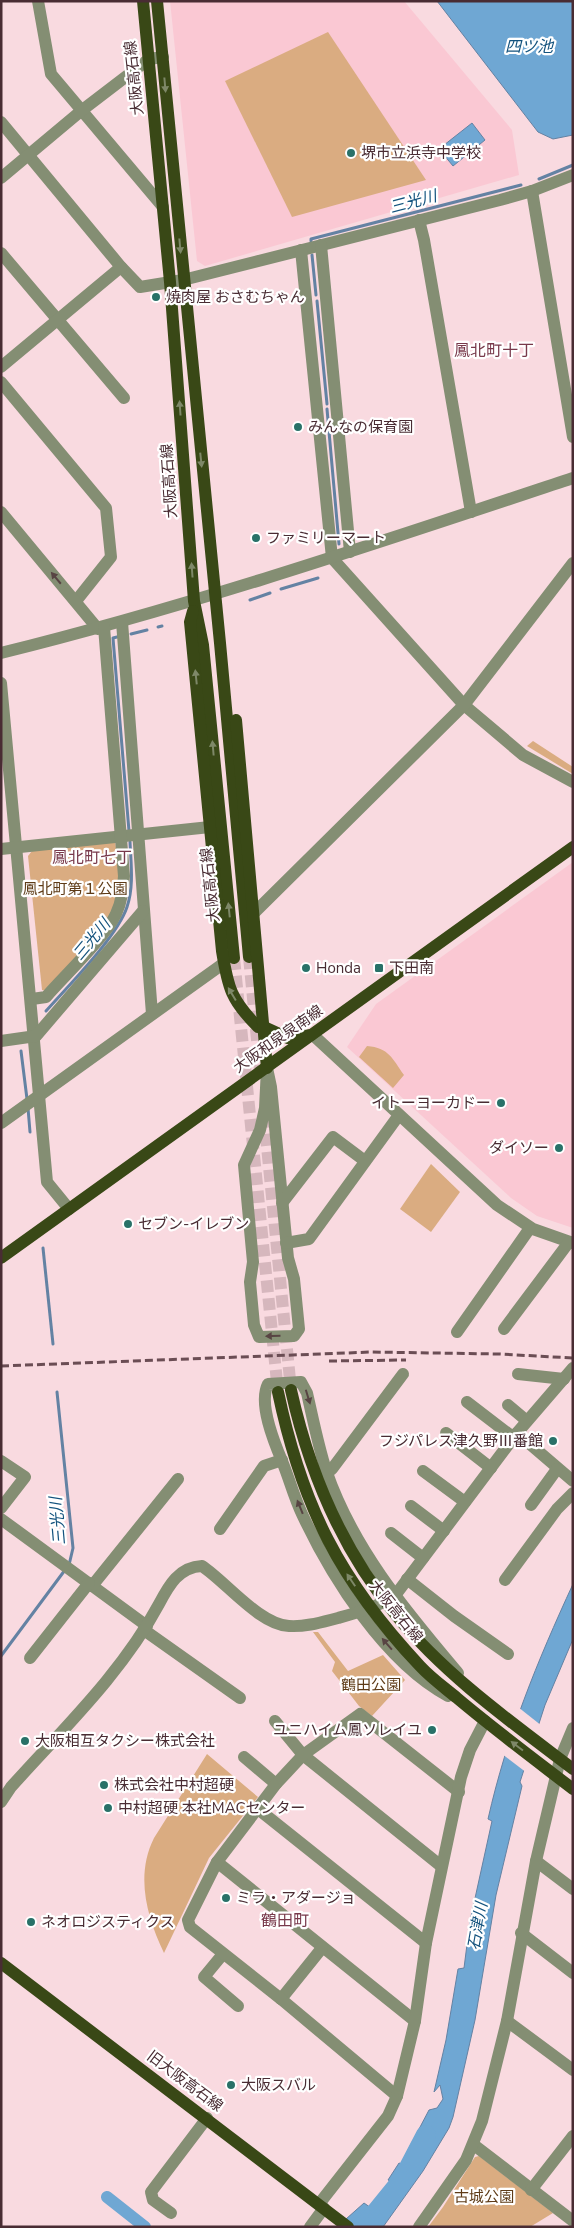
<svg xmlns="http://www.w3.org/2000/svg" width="574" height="2228" font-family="'Nunito Sans','Noto Sans JP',sans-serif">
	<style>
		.built { fill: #fac8d3 }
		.green { fill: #daac81 }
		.water { fill: #6fa7d3; stroke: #6482a3 }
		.pier { fill: #f9dae0 }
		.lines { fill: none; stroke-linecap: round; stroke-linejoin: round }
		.stream { stroke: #6482a3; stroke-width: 3 }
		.canal { stroke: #6fa7d3; stroke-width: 12 }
		.river { stroke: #6fa7d3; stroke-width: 20 }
		.major-tunnel { stroke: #d6b7bd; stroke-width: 12; stroke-dasharray: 12 6; stroke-linecap: butt }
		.minor { stroke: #848e73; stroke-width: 12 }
		.major { stroke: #394816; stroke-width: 12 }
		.rail { stroke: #6b4d54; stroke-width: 3; stroke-dasharray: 8 4; stroke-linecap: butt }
		.oneway { fill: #7e8868 }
		.oneway2 { fill: #584443 }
		.poi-dot { fill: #297168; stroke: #fff; stroke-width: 2 }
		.labels { text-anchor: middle; stroke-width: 4.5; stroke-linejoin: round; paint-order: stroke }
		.street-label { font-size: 15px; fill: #492c33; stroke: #fff }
		.poi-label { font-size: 15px; fill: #492c33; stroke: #fff; text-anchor: start }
		.park-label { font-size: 15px; fill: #5e3b17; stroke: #fff }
		.water-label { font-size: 16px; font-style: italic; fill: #14537e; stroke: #fff }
		.neighbourhood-label { font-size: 16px; fill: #78394b; stroke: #fff }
	</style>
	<rect width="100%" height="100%" fill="#f9dae0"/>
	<g class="built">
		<path d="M170 1H404L512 130 519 175 205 266 197 261Z"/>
		<path d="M573 862V1228L537 1216 511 1198 347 1047 376 1004Z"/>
	</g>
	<g class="green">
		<path d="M328 32 426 180 292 217 225 81Z"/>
		<path d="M533 741 573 767V774L527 746Z"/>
		<path d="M115 842 121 876 112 914 47 991 42 990 28 856 32 851Z"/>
		<path d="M367 1046C389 1048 392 1058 404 1075L393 1088 359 1057Z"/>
		<path d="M431 1164 460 1192 431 1232 400 1209Z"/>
		<path d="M313 1632H318L348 1671 383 1655 405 1680 372 1716 359 1706 332 1671 335 1662Z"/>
		<path d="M207 1754 258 1797 209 1858 164 1953C147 1917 135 1876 154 1838Z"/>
		<path d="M479 2156 553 2213 530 2227H428L443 2207 475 2157Z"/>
	</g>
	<g class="water">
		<path d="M437 1H573V135L553 139 538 132Z"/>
		<path d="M472 123 485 140 453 166 439 149Z"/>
		<path d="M573 1584V1639L545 1705 520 1782 522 1786 496 1895 475 2020 453 2117 449 2128 423 2171 383 2227H337L364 2203 377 2212H381V2209L397 2190V2184L388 2180 399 2163 410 2167 414 2159 408 2150 429 2110 437 2108 443 2099 440 2085 434 2092 446 2040 458 1969 464 1968 470 1921 492 1821 488 1819C507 1735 537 1662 573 1584Z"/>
	</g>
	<path class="pier" d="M518 1707 542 1726 527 1773 502 1754Z"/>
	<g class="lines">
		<g class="stream">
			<path d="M539 179 573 165"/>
			<path d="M311 241V239L521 185"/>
			<path d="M312 255 316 295"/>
			<path d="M317 301 327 404"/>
			<path d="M327 409 339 544"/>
			<path d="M281 589 318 578"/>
			<path d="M250 600 270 593"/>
			<path d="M158 627 162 626"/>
			<path d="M131 634 147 630"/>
			<path d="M117 637 113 638 129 831"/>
			<path d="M46 1011C68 986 117 937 127 907 134 886 131 864 130 842"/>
			<path d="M21 1051 27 1099"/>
			<path d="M28 1108 30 1132"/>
			<path d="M43 1248 53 1344"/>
			<path d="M57 1392 73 1548 69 1565"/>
			<path d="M1 1656 65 1570"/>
		</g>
		<path class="canal" d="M107 2197 145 2227"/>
		<path class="river" d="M364 2227 403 2179 426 2135"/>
		<g class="major-tunnel">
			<path d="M249 957 261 1081"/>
			<path d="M234 958 278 1392"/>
			<path d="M264 1116 291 1390"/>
		</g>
		<g class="minor">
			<path d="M38 1 51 74 163 207"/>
			<path d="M1 122 121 267 140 287 183 280 500 200 532 191 573 175"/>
			<path d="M1 178 81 111 149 59 163 57"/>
			<path d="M532 191 573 437"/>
			<path d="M419 220 424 240 471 512"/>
			<path d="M321 245 350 552"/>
			<path d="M301 250 332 558 464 705 523 755 573 782"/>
			<path d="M1 253 124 398"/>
			<path d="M1 367 121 267"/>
			<path d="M1 382 106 508 111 557 76 601"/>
			<path d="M1 512 98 629"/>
			<path d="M122 622 152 1014"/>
			<path d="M1 653C195 605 383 541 573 478"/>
			<path d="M1 683 47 1182 69 1209"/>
			<path d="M1 849 210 827"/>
			<path d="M255 912 464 705 573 563"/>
			<path d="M32 999 46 997C64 976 105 938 116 914 122 901 123 889 124 876L104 627"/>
			<path d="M313 1035 497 1205 533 1229 573 1243"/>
			<path d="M1 1041 36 1036 143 911"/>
			<path d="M267 1068 271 1087 288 1258 294 1279 299 1329 294 1336 259 1337 254 1325 250 1282 253 1262 244 1165 260 1130 265 1108Z"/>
			<path d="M1 1123 224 963"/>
			<path d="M282 1203 333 1137 365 1161"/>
			<path d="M286 1243 309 1239 399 1115"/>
			<path d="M504 1329 569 1242"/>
			<path d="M457 1332 530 1228"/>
			<path d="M518 1374 564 1379"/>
			<path d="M467 1402 514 1438"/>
			<path d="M508 1405 527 1421"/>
			<path d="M446 1433 491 1468"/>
			<path d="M517 1433 573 1481"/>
			<path d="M1 1461 25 1477 1 1508"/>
			<path d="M423 1471 465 1502"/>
			<path d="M327 1472 332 1469 403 1374"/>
			<path d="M531 1505 557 1469"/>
			<path d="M411 1506 444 1531"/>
			<path d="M1 1519 147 1626"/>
			<path d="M220 1529 264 1466 282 1460"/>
			<path d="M391 1533 423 1558"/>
			<path d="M407 1579 454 1616 508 1654"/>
			<path d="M505 1580 557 1509 573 1493"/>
			<path d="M92 1586 178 1479"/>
			<path d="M144 1630 240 1698"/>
			<path d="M30 1658 89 1583"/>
			<path d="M448 1696C385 1662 332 1578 302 1514 294 1497 289 1478 282 1461 274 1442 258 1403 268 1384L301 1382 307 1393C313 1419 318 1445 326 1470 353 1549 405 1610 458 1673"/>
			<path d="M275 1721 303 1755 441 1866"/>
			<path d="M244 1757 276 1784"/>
			<path d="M1 1802 11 1787C63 1729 122 1673 159 1604 169 1585 179 1567 202 1566 226 1582 260 1625 289 1626 306 1627 322 1622 338 1618 360 1612 379 1607 397 1593L517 1433 573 1368"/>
			<path d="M258 1809 426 1943"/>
			<path d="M536 1861 573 1889"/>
			<path d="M217 1862 415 2021"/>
			<path d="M521 1933 573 1973"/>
			<path d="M223 1954 204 1977 238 2006"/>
			<path d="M281 1999 322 1948"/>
			<path d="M507 2021 573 2070"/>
			<path d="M397 2096 281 1999 190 1927 188 1920 217 1862 276 1784 303 1755 360 1714 459 1792"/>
			<path d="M474 2145 573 2221"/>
			<path d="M531 2190 573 2136"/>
			<path d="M319 2204 388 2116 397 2096 415 2021 426 1943 461 1777 470 1750 485 1721"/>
			<path d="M171 2213 153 2200 151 2192 207 2118"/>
			<path d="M310 2227 324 2208"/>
			<path d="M419 2227 466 2160 482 2121 507 2021 536 1861 560 1759 573 1728"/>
		</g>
		<g class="major">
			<path d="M143 1 170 282 194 601 203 645 234 958"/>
			<path d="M157 1 220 643 249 957"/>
			<path d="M193 611 190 622 222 951C228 988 231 1000 258 1027H264L288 1038 311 1035"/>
			<path d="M236 720 267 1068"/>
			<path d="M1 1258 573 847"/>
			<path d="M291 1390C309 1471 342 1550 396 1615 445 1675 511 1722 573 1769"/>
			<path d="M278 1392C302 1506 340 1581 420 1666 431 1678 445 1688 457 1698 495 1730 534 1759 573 1789"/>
			<path d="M1 1963 348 2227"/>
		</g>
		<g class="rail">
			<path d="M329 1361 406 1360"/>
			<path d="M1 1366 372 1352 499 1354 573 1358"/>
		</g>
	</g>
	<defs><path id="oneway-solid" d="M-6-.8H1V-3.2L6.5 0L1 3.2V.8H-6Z" transform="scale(1.25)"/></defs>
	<g class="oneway">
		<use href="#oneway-solid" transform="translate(165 85) rotate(85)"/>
		<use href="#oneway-solid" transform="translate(180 246) rotate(85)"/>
		<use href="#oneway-solid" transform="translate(180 408) rotate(-94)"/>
		<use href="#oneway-solid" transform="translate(201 460) rotate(84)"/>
		<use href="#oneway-solid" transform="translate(192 570) rotate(-94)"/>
		<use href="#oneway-solid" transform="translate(196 677) rotate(-96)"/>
		<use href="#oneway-solid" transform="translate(213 748) rotate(-95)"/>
		<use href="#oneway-solid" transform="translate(229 910) rotate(-96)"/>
		<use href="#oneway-solid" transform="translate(232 994) rotate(-121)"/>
		<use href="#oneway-solid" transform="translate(351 1580) rotate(-124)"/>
		<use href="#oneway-solid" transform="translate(517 1746) rotate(-143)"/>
	</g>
	<g class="oneway2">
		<use href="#oneway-solid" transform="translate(56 578) rotate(-130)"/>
		<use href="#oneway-solid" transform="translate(273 1336) rotate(178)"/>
		<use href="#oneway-solid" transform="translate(308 1397) rotate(73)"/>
		<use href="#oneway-solid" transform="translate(300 1507) rotate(-112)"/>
		<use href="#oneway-solid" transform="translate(387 1644) rotate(-131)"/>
	</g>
	<g class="poi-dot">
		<circle cx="351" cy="153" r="5"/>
		<circle cx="156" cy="297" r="5"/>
		<circle cx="298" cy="427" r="5"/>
		<circle cx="256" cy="538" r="5"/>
		<circle cx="306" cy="968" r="5"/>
		<rect x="374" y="963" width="10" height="10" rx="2.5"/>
		<circle cx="501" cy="1103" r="5"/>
		<circle cx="559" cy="1148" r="5"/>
		<circle cx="128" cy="1224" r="5"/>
		<circle cx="553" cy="1441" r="5"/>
		<circle cx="432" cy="1730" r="5"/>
		<circle cx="25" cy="1741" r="5"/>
		<circle cx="104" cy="1785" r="5"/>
		<circle cx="108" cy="1808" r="5"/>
		<circle cx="226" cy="1898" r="5"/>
		<circle cx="31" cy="1922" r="5"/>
		<circle cx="231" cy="2085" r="5"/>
	</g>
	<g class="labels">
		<g class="street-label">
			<text transform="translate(134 78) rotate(-96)" y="5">大阪高石線</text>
			<text transform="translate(169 481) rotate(-94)" y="5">大阪高石線</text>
			<text transform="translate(210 885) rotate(-96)" y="5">大阪高石線</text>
			<text transform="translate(278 1039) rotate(-35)" y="5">大阪和泉泉南線</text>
			<text transform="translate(396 1611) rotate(51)" y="5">大阪高石線</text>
			<text transform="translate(185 2081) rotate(37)" y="5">旧大阪高石線</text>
		</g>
		<g class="poi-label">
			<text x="361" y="158">堺市立浜寺中学校</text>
			<text x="166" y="302">焼肉屋 おさむちゃん</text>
			<text x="308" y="432">みんなの保育園</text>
			<text x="266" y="543">ファミリーマート</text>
			<text x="316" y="973">Honda</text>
			<text x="389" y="973">下田南</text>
			<text x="491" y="1108" text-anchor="end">イトーヨーカドー</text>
			<text x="549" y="1153" text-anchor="end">ダイソー</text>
			<text x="138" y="1229">セブン-イレブン</text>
			<text x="543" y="1446" text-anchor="end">フジパレス津久野Ⅲ番館</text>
			<text x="422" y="1735" text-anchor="end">ユニハイム鳳ソレイユ</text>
			<text x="35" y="1746">大阪相互タクシー株式会社</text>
			<text x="114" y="1790">株式会社中村超硬</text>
			<text x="118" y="1813">中村超硬 本社MACセンター</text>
			<text x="236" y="1903">ミラ・アダージョ</text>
			<text x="41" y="1927">ネオロジスティクス</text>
			<text x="241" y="2090">大阪スバル</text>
		</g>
		<g class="park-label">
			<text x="75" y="894">鳳北町第１公園</text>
			<text x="371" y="1690">鶴田公園</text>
			<text x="484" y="2202">古城公園</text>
		</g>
		<g class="water-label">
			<text x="529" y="52">四ツ池</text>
			<text transform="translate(413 201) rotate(-15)" y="6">三光川</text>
			<text transform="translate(91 939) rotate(-50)" y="6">三光川</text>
			<text transform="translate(57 1521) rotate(-95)" y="6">三光川</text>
			<text transform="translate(477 1926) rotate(-80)" y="6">石津川</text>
		</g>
		<g class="neighbourhood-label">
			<text x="494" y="356">鳳北町十丁</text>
			<text x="92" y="863">鳳北町七丁</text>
			<text x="285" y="1926">鶴田町</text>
		</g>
	</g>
	<rect width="574" height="2228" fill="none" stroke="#492c33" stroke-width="5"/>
</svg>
